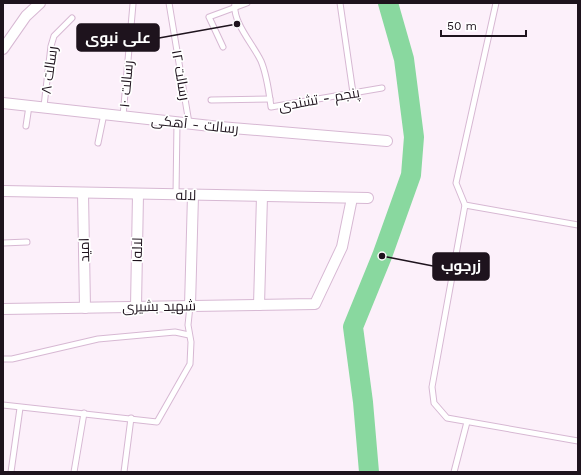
<svg xmlns="http://www.w3.org/2000/svg" width="581" height="475" font-family="'Work Sans',Cairo,sans-serif">
	<style>
		.lines { fill: none; stroke-linecap: round; stroke-linejoin: round }
		.river { stroke: #89d89f; stroke-width: 20 }
		.lane-casing { stroke: #d7b8d3; stroke-width: 7 }
		.street-casing { stroke: #d7b8d3; stroke-width: 12 }
		.lane { stroke: #fff; stroke-width: 5 }
		.street { stroke: #fff; stroke-width: 10 }
		.labels { text-anchor: middle; stroke-width: 3.5; stroke-linejoin: round; paint-order: stroke }
		.street-label { font-size: 14px; fill: #1e131d; stroke: #fff }
		.leader { fill: none; stroke: #1e131d; stroke-width: 1.5 }
		.callout-dot { fill: #1e131d; stroke: #fff; stroke-width: 1.5 }
		.callout { fill: #1e131d; stroke: #1e131d; stroke-width: 1.5 }
		.callout-label { font-size: 15px; text-anchor: middle; font-weight: bold; fill: #fff }
	</style>
	<rect width="100%" height="100%" fill="#fcf0fa"/>
	<g class="lines">
		<path class="river" d="M369 472 363 402 353 327 382 256 411 175 414 137 404 59 388 3"/>
		<defs>
			<g id="lane">
				<path d="M169 3 189 123"/>
				<path d="M235 3C232 22 253 44 261 61 267 75 269 92 271 107L382 88"/>
				<path d="M340 3 353 93"/>
				<path d="M496 3 456 183 465 205 578 225"/>
				<path d="M223 47 209 17 247 3"/>
				<path d="M211 100 270 99"/>
				<path d="M44 106 51 46 54 36 72 18"/>
				<path d="M123 116 133 4"/>
				<path d="M26 126 29 106"/>
				<path d="M98 143 104 114"/>
				<path d="M176 194 177 122"/>
				<path d="M465 205 432 387 434 403 447 418 578 441"/>
				<path d="M3 243 27 242"/>
				<path d="M3 359H12L98 339 175 332 189 335"/>
				<path d="M3 405 157 422 190 364 191 342 188 325 190 306"/>
				<path d="M11 472 20 408"/>
				<path d="M74 472 84 413"/>
				<path d="M124 472 131 418"/>
				<path d="M454 472 467 422"/>
			</g>
			<g id="street">
				<path d="M3 49 26 16 40 3"/>
				<path d="M3 103 220 127 387 141"/>
				<path d="M3 191 368 198"/>
				<path d="M83 193 85 308"/>
				<path d="M259 305 262 196"/>
				<path d="M190 306 193 195"/>
				<path d="M136 307 138 194"/>
				<path d="M3 309 315 304 342 247 352 198"/>
			</g>
		</defs>
		<use href="#lane" class="lane-casing"/>
		<use href="#street" class="street-casing"/>
		<use href="#lane" class="lane"/>
		<use href="#street" class="street"/>
	</g>
	<g class="labels">
		<g class="street-label">
			<text transform="translate(49 70) rotate(-82)" y="5">رسالت ۸</text>
			<text transform="translate(181 75) rotate(80)" y="5">رسالت ۱۲</text>
			<text transform="translate(126 84) rotate(-85)" y="5">رسالت ۱۰</text>
			<text transform="translate(319 99) rotate(-10)" y="5">پنجم - تشندی</text>
			<text transform="translate(195 124) rotate(6)" y="5">رسالت - آهکی</text>
			<text transform="translate(186 195) rotate(1)" y="5">لاله</text>
			<text transform="translate(84 250) rotate(-91)" y="5">امید</text>
			<text transform="translate(137 250) rotate(-89)" y="5">لاله۱</text>
			<text transform="translate(159 306) rotate(-1)" y="5">شهید بشیری</text>
		</g>
	</g>
	<path class="leader" d="M237 24L159 38M382 256L433 266"/>
	<g class="callout-dot">
		<circle cx="237" cy="24" r="4"/>
		<circle cx="382" cy="256" r="4"/>
	</g>
	<g class="callout">
		<rect x="77" y="24" width="82" height="27" rx="4"/>
		<rect x="433" y="253" width="56" height="27" rx="4"/>
	</g>
	<g class="callout-label">
		<text x="118" y="43">علی نبوی</text>
		<text x="461" y="271">زرجوب</text>
	</g>
	<rect width="581" height="475" fill="none" stroke="#1e131d" stroke-width="8"/>
	<path d="M441 30v6h85v-6" fill="none" stroke="#1e131d" stroke-width="2"/>
	<text x="447" y="30" font-size="12" fill="#1e131d" stroke="#ffffff" stroke-width="3" paint-order="stroke">50 m</text>
</svg>
